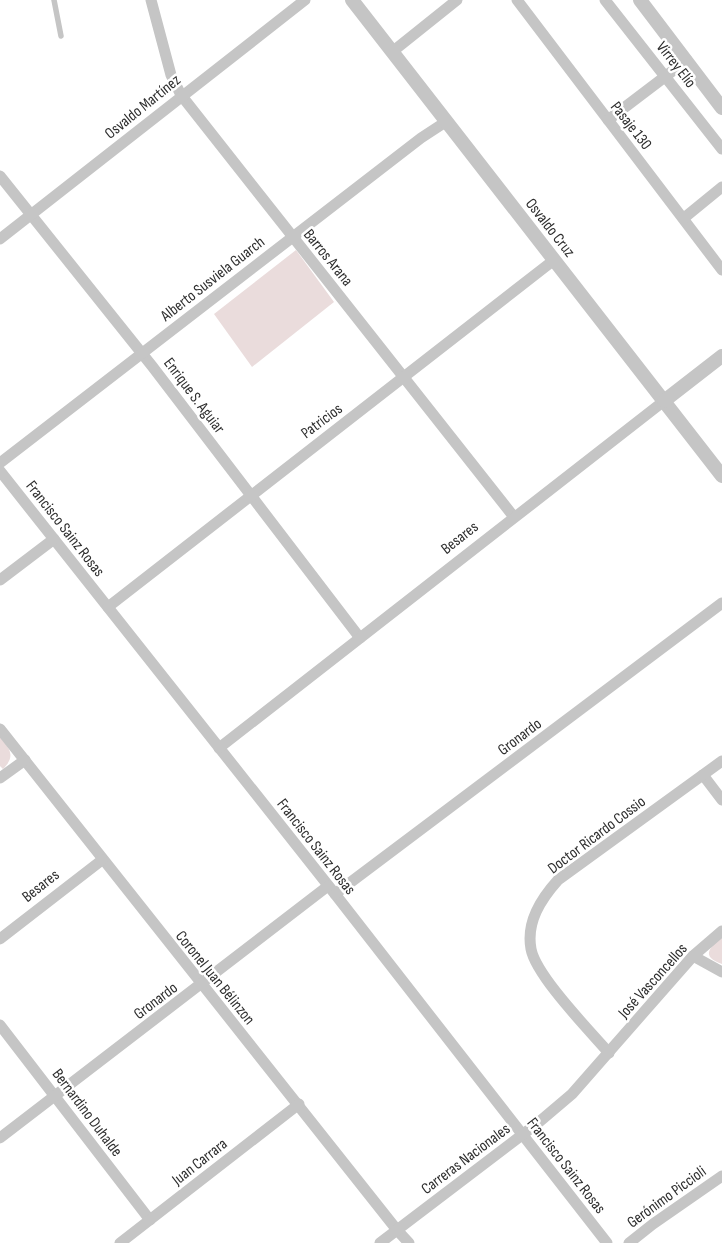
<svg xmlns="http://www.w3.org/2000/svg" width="722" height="1243" font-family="'Sofia Sans Condensed',sans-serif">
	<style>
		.green { fill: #eadcdc }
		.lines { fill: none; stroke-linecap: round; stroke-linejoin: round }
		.service { stroke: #c5c5c5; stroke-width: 5.5 }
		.minor { stroke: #c5c5c5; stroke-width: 11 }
		.tertiary { stroke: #c5c5c5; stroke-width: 14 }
		.labels { text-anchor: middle; stroke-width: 5; stroke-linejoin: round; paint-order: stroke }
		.street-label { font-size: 16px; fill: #2e2e2e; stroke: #fff }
	</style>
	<rect width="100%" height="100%" fill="#fff"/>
	<g class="green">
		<path d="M296 250 334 302 252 367 214 314Z"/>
		<path d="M0 737C10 749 16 756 3 769L0 766Z"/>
		<path d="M722 936V964C700 956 710 948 722 936Z"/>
	</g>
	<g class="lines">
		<path class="service" d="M54 0 61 36"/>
		<g class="minor">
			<path d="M151 0 171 75 181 95 514 517"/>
			<path d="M517 0 722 270"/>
			<path d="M605 0 722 149"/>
			<path d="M392 52 457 0"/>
			<path d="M608 120 687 60"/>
			<path d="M0 176 152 366 360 638"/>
			<path d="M684 218 722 187"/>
			<path d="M0 239 305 0"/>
			<path d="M0 463 421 138 447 121"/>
			<path d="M0 471 335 894 607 1243"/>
			<path d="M0 580 54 539"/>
			<path d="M108 607 554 260"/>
			<path d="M0 729 397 1230 409 1243"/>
			<path d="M219 748 664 401"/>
			<path d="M703 775 722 800"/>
			<path d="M0 778 25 760"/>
			<path d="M335 894 722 603"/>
			<path d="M0 939 102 860"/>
			<path d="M693 956 722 972"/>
			<path d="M0 1025 150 1220"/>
			<path d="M609 1053C590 1031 536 976 531 949 526 922 541 899 558 880L722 761"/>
			<path d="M0 1138 328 886"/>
			<path d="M120 1243 299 1104"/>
			<path d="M380 1243 539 1122 572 1094 693 956 722 931"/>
			<path d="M629 1243 653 1224 722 1176"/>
		</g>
		<g class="tertiary">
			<path d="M352 0 722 476"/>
			<path d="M640 0 722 108"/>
			<path d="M664 401 722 356"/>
		</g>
	</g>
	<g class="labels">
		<g class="street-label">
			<text transform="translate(677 64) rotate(52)" y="6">Virrey Elío</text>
			<text transform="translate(142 106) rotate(-39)" y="6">Osvaldo Martínez</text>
			<text transform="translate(632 125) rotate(52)" y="6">Pasaje 130</text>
			<text transform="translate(551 227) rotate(52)" y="6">Osvaldo Cruz</text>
			<text transform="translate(329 257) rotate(51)" y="6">Barros Arana</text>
			<text transform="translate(212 278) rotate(-38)" y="6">Alberto Susviela Guarch</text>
			<text transform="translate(195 395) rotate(53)" y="6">Enrique S. Aguiar</text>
			<text transform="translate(321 420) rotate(-37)" y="6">Patricios</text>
			<text transform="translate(66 528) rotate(52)" y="6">Francisco Sainz Rosas</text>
			<text transform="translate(459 537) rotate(-38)" y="6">Besares</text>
			<text transform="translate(519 736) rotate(-37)" y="6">Gronardo</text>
			<text transform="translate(596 834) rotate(-37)" y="6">Doctor Ricardo Cossio</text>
			<text transform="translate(317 846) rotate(52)" y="6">Francisco Sainz Rosas</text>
			<text transform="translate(40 885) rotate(-38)" y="6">Besares</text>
			<text transform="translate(216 977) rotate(51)" y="6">Coronel Juan Bélinzon</text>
			<text transform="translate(652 980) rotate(-48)" y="6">José Vasconcellos</text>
			<text transform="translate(155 1000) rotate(-37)" y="6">Gronardo</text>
			<text transform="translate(88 1112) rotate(53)" y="6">Bernardino Duhalde</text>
			<text transform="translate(465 1158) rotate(-37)" y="6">Carreras Nacionales</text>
			<text transform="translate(199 1161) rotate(-38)" y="6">Juan Carrara</text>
			<text transform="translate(567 1165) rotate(52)" y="6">Francisco Sainz Rosas</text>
			<text transform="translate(666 1196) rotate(-36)" y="6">Gerónimo Piccioli</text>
		</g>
	</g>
</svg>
